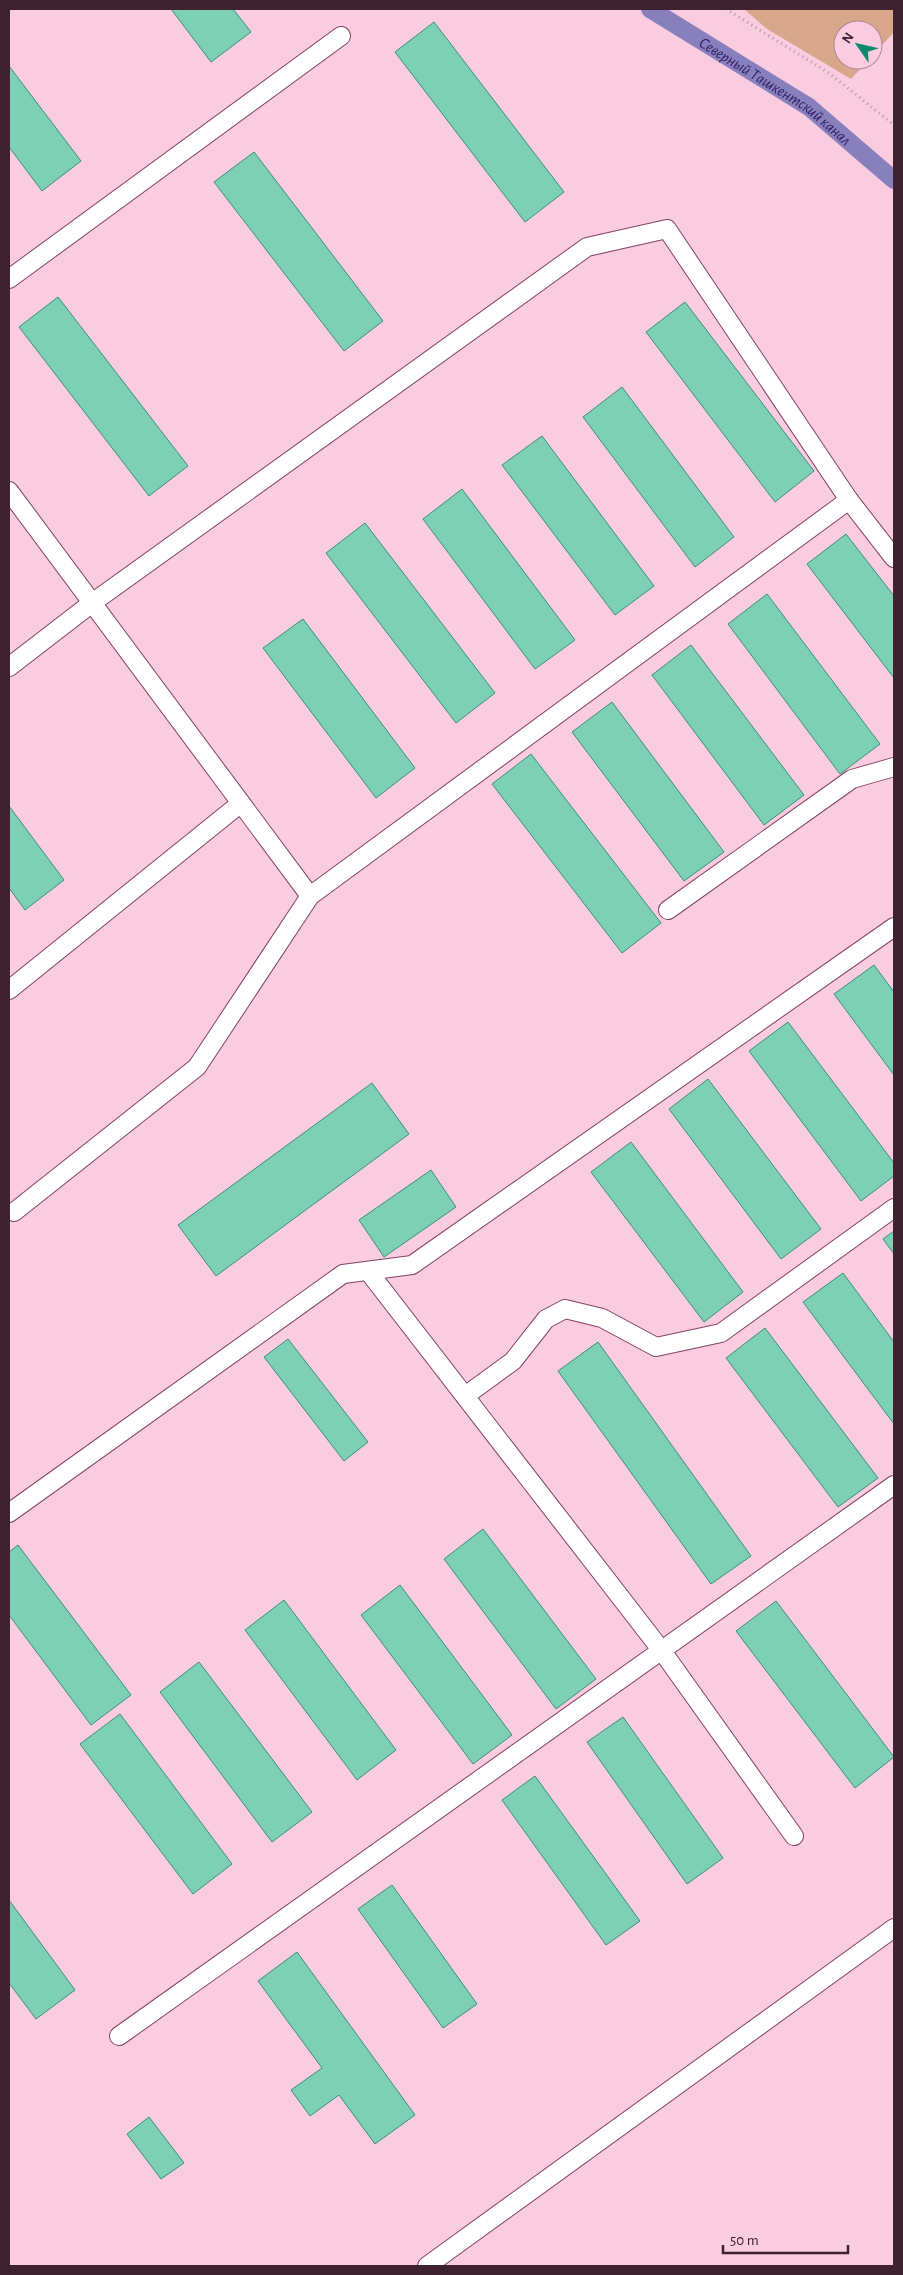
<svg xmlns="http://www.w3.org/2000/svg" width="903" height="2275" font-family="'Alegreya Sans',sans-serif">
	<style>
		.green { fill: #d8a68b }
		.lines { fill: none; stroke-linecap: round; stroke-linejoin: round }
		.canal { stroke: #8880bd; stroke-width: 18 }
		.building { fill: #7dd0b4; stroke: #389277 }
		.minor-casing { stroke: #834363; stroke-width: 20 }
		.path { stroke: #b991a3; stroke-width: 3; stroke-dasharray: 1 4; stroke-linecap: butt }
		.minor { stroke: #fff; stroke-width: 18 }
		.labels { text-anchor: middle; stroke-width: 4; stroke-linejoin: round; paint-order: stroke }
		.water-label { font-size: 16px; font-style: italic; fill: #2f1a64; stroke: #facce0 }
	</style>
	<rect width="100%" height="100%" fill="#facce0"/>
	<path class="green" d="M744 9H894V32L873 55V30H843V60H869L851 79 767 29Z"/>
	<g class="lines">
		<path class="canal" id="s1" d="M650 9 809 107 894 180"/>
	</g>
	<g class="building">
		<path d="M171 9H233L251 32 211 62Z"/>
		<path d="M434 22 564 192 525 222 395 52Z"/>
		<path d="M9 66 81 161 42 191 9 147Z"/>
		<path d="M254 152 383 321 344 351 214 182Z"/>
		<path d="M58 297 188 466 149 496 19 327Z"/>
		<path d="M685 302 814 471 775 502 646 332Z"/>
		<path d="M622 387 734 537 695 567 583 417Z"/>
		<path d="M542 436 654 586 615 615 502 465Z"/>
		<path d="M462 489 575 640 535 669 423 519Z"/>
		<path d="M365 523 495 693 456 723 326 553Z"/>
		<path d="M846 534 894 596V678L807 564Z"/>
		<path d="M767 594 880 744 840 774 728 624Z"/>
		<path d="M303 619 415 768 376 798 263 648Z"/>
		<path d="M691 645 804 795 764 825 652 675Z"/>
		<path d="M612 702 724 852 684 881 572 732Z"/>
		<path d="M531 754 661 923 622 953 492 784Z"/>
		<path d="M9 806 64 880 25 910 9 888Z"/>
		<path d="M874 965 894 992V1075L834 994Z"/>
		<path d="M788 1022 894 1163V1176L861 1201 749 1051Z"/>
		<path d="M708 1079 821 1229 781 1259 669 1109Z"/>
		<path d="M372 1083 409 1134 216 1276 178 1225Z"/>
		<path d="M631 1142 743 1292 704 1322 591 1172Z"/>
		<path d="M431 1170 456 1207 384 1257 359 1220Z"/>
		<path d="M894 1231V1254L883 1239Z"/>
		<path d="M843 1273 894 1342V1424L803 1302Z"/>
		<path d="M765 1328 878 1478 838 1507 726 1358Z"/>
		<path d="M288 1339 368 1442 344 1461 264 1357Z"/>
		<path d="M598 1342 751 1556 711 1584 558 1371Z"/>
		<path d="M483 1529 596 1679 556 1709 444 1559Z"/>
		<path d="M18 1545 131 1695 91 1725 9 1615V1552Z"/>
		<path d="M400 1585 512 1735 473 1764 361 1615Z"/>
		<path d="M284 1600 396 1750 357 1780 245 1630Z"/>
		<path d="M776 1601 894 1757 855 1788 736 1631Z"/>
		<path d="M199 1662 312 1812 272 1842 160 1692Z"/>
		<path d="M120 1714 232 1864 193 1894 80 1744Z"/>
		<path d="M623 1717 723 1858 687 1884 587 1742Z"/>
		<path d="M535 1776 640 1921 606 1945 502 1800Z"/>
		<path d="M392 1885 477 2004 443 2028 358 1909Z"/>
		<path d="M9 1900 75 1990 36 2019 9 1983Z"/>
		<path d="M297 1952 415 2115 375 2144 339 2095 310 2116 291 2090 322 2068 258 1981Z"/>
		<path d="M149 2117 184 2163 161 2179 127 2134Z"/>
	</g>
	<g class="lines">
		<defs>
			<g id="minor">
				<path d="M9 279 341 36"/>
				<path d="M9 491 310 896"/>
				<path d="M9 667 92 603 587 247 667 229 849 500 894 558"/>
				<path d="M668 910 852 779 894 767"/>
				<path d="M9 990 241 803"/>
				<path d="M14 1212 197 1067 310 896 849 500"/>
				<path d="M368 1271 662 1651 794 1836"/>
				<path d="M465 1396 513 1361 546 1319 565 1309 602 1318 656 1347 721 1333 894 1208"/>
				<path d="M9 1513 343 1274 412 1265 894 927"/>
				<path d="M119 2036 894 1485"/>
				<path d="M427 2266 894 1928"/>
			</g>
		</defs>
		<use href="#minor" class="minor-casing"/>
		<path class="path" d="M726 9 829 73 894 125"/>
		<use href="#minor" class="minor"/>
	</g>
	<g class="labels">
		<g class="water-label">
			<text dy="6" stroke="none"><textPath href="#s1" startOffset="150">Северный Ташкентский канал</textPath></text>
		</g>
	</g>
	<rect width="903" height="2275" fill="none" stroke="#3e222f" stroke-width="20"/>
	<g transform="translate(858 45) rotate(304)"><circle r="24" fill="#facce0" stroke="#af8899"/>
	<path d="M0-4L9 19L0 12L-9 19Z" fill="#0c886a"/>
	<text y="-8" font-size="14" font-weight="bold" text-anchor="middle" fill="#3e222f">N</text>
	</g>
	<path d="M723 2245v8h125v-8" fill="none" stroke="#3e222f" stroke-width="2.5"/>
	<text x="730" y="2245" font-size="15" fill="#3e222f" stroke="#facce0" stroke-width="4" paint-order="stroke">50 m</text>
</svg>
